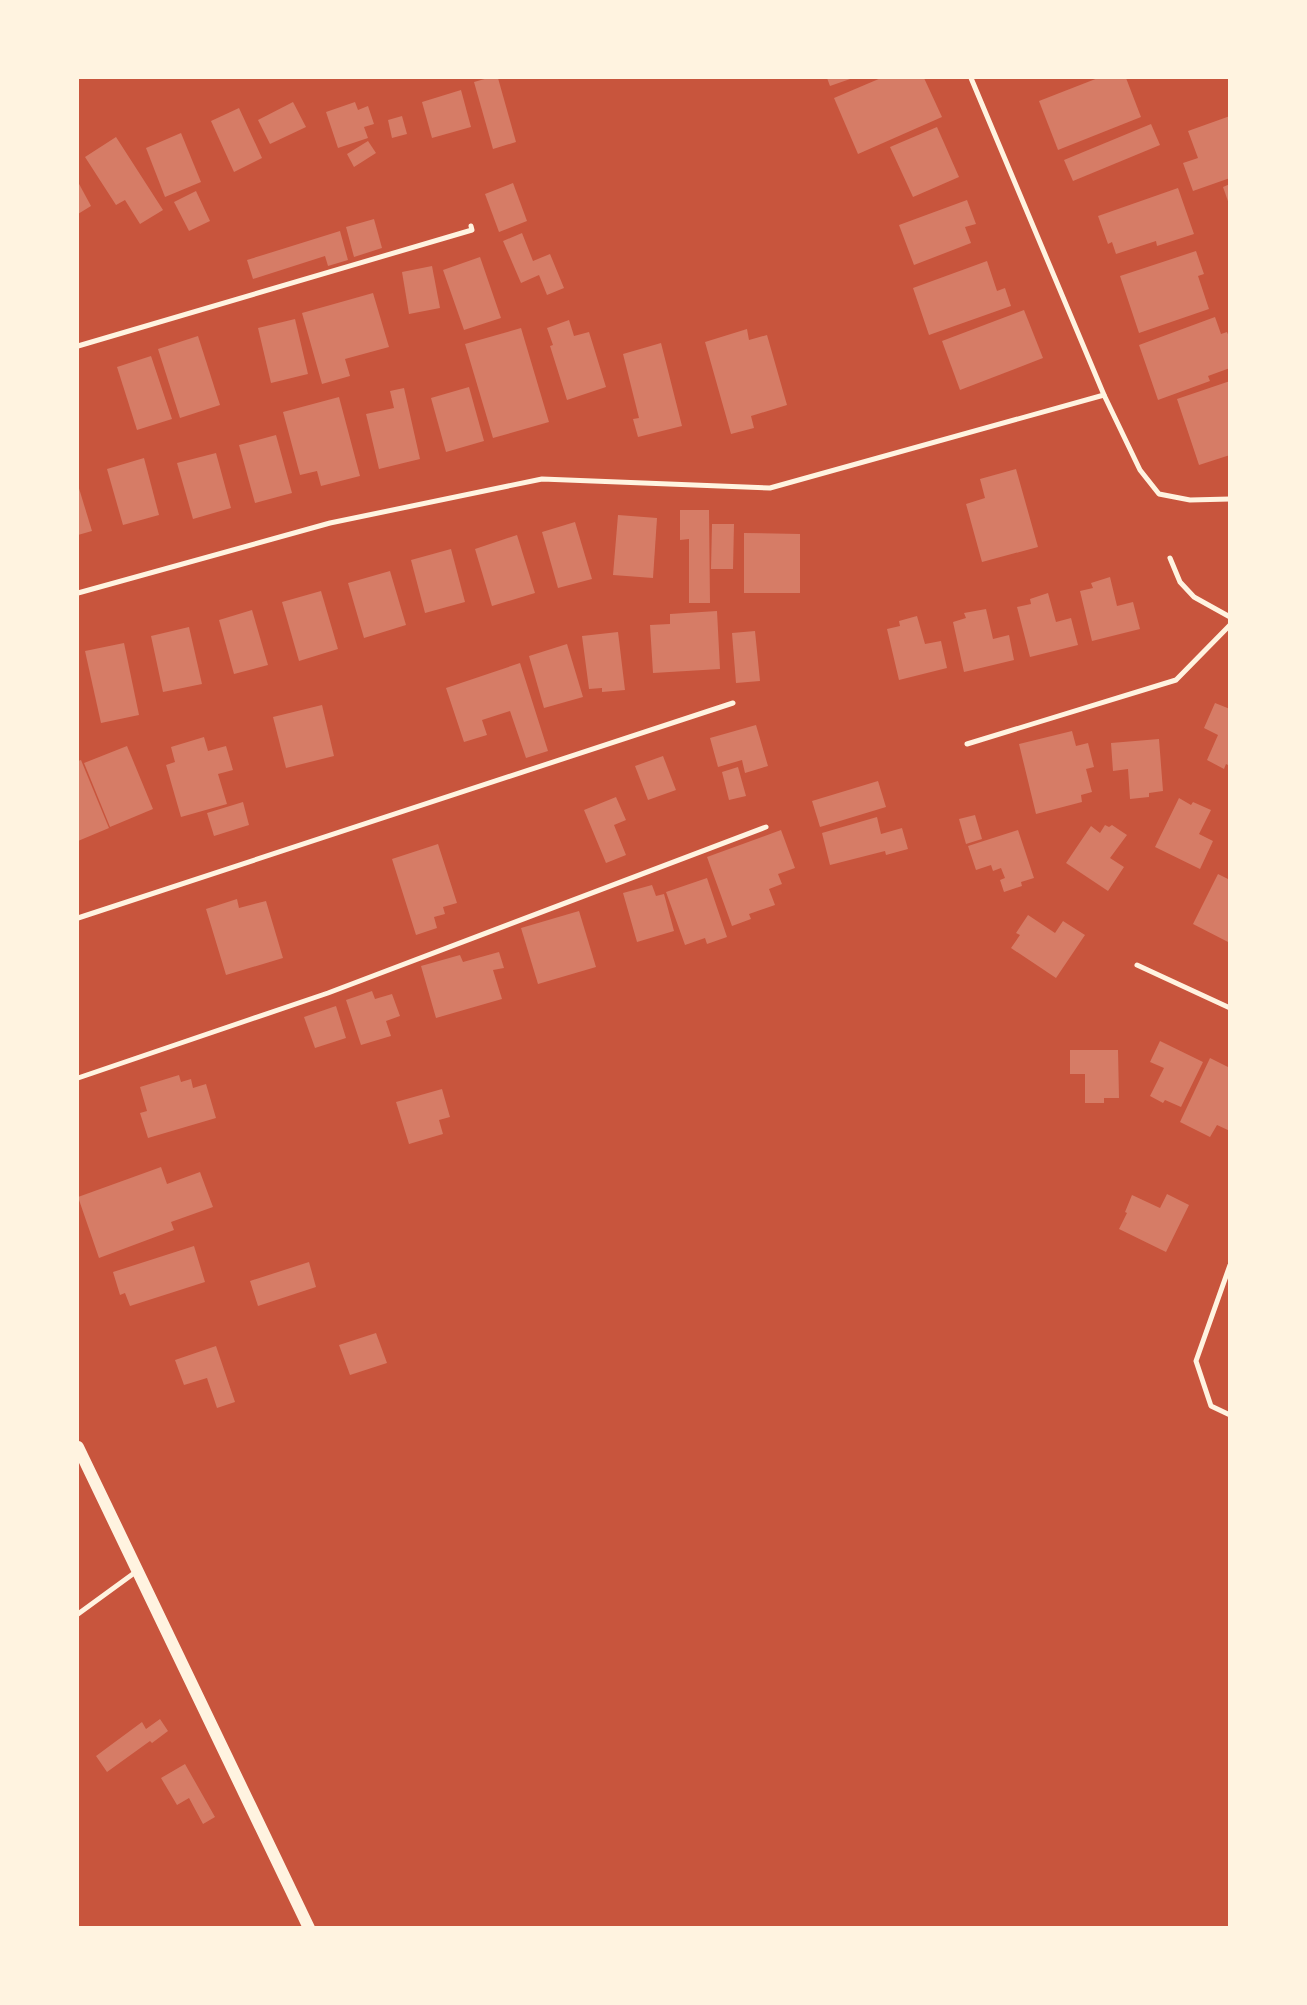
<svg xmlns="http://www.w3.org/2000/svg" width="1307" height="2005" font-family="Quicksand,sans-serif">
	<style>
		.building { fill: #d67c66 }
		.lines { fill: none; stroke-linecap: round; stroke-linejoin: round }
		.minor { stroke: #fff3e0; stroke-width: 5 }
		.primary { stroke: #fff3e0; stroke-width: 12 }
	</style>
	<rect width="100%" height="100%" fill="#c8553d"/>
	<g class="building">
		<path d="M488 78H498L516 142 493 149 474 82Z"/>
		<path d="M827 78H853L830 86Z"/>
		<path d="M881 78H924L942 117 858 154 834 98Z"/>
		<path d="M1098 78H1126L1141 117 1058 150 1039 101Z"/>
		<path d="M461 90 471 127 432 138 422 102Z"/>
		<path d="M293 102 306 127 270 144 258 120Z"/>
		<path d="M355 102 358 110 368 106 374 124 364 127 368 138 338 148 326 112Z"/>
		<path d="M239 108 262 158 234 172 211 121Z"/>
		<path d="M402 116 407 134 392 138 388 120Z"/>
		<path d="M1230 116V178L1193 191 1183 163 1198 158 1188 131Z"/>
		<path d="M1151 124 1160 145 1073 181 1064 160Z"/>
		<path d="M937 127 959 177 913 197 890 147Z"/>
		<path d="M181 133 201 182 165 197 146 148Z"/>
		<path d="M116 137 163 210 140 224 125 200 116 205 85 157Z"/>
		<path d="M368 141 376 153 354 167 347 154Z"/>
		<path d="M78 182 91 206 78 214Z"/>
		<path d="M513 183 527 221 499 232 485 194Z"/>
		<path d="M1230 184V204H1229L1223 187Z"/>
		<path d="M1178 188 1194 234 1157 246 1156 241 1116 254 1112 242 1108 244 1098 216Z"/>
		<path d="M196 191 210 221 189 231 174 202Z"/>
		<path d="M967 200 976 224 965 227 971 243 914 265 899 225Z"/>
		<path d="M374 219 382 248 354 257 346 227Z"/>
		<path d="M340 231 348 260 328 266 325 256 253 279 247 260Z"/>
		<path d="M522 233 533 261 550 254 564 288 547 295 539 275 521 283 503 241Z"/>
		<path d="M1196 251 1204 274 1198 276 1209 309 1139 333 1120 276Z"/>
		<path d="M480 257 501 318 464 330 443 270Z"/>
		<path d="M987 261 997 291 1005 288 1011 306 929 335 913 288Z"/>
		<path d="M432 266 440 308 409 314 402 272Z"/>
		<path d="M373 293 389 347 345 359 350 376 322 384 302 313Z"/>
		<path d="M1024 310 1043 358 960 390 942 341Z"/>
		<path d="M1215 317 1221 334 1227 332 1230 339V368L1208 376 1210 381 1158 400 1139 345Z"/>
		<path d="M295 319 308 374 271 383 258 328Z"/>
		<path d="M569 320 574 336 589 332 606 387 567 400 550 346 553 345 547 328Z"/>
		<path d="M521 328 549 422 493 438 465 344Z"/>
		<path d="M747 329 749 340 767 335 787 405 751 416 754 428 731 434 705 342Z"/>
		<path d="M198 336 220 405 180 418 158 349Z"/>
		<path d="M661 343 682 426 638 437 633 419 639 418 623 354Z"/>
		<path d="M151 356 172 419 137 430 117 367Z"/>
		<path d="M1230 381V455L1199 465 1177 399Z"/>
		<path d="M469 387 484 441 446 452 431 398Z"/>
		<path d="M404 388 420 459 379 469 366 414 394 408 390 391Z"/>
		<path d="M339 397 360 476 321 486 317 471 300 475 283 412Z"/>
		<path d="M276 435 292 493 255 503 239 445Z"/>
		<path d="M216 453 231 508 193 519 177 463Z"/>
		<path d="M144 458 159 515 123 525 107 469Z"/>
		<path d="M1016 469 1038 547 982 562 966 504 985 498 980 479Z"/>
		<path d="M78 485 92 531 78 535Z"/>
		<path d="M680 510H709L710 603H689V539L680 540Z"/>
		<path d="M618 515 657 518 653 578 613 575Z"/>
		<path d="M575 522 592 579 558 588 542 532Z"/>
		<path d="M712 524H734L733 569H711Z"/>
		<path d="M744 533 800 534V593H744Z"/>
		<path d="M517 535 535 593 492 606 475 549Z"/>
		<path d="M451 549 465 602 425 613 411 560Z"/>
		<path d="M390 571 406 625 364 638 348 583Z"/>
		<path d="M1110 577 1117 606 1133 602 1140 629 1092 641 1080 591 1093 588 1091 583Z"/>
		<path d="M321 591 338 649 299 661 282 602Z"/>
		<path d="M1048 593 1056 622 1071 618 1078 645 1030 657 1017 607 1031 604 1030 599Z"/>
		<path d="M986 609 993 639 1009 635 1014 660 964 672 953 622 966 618 964 613Z"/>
		<path d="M252 610 268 665 234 674 219 620Z"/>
		<path d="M717 611 720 669 653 673 650 625 670 624V614Z"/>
		<path d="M917 616 925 644 941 641 947 668 899 680 887 629 900 626 899 621Z"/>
		<path d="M189 627 202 684 163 692 151 636Z"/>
		<path d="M755 631 760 681 736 683 732 633Z"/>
		<path d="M618 632 625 690 602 692V688L589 689 582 636Z"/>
		<path d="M124 643 139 715 101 723 85 651Z"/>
		<path d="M567 644 583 697 544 708 529 656Z"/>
		<path d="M520 663 548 751 526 758 510 711 482 720 487 735 464 742 446 688Z"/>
		<path d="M1215 703 1230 709V766L1226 764 1224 769 1207 760 1218 735 1204 728Z"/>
		<path d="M322 705 334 756 286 768 273 717Z"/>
		<path d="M756 725 768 766 745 773 742 760 718 767 710 738Z"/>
		<path d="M1072 731 1076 746 1088 743 1094 767 1086 769 1092 792 1081 795 1082 802 1036 814 1019 744Z"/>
		<path d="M204 737 208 751 226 746 233 770 218 774 227 804 181 817 166 765 175 762 171 747Z"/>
		<path d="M1159 739 1163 791 1149 793V797L1130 799 1128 769 1113 771 1111 743Z"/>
		<path d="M127 746 153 809 110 827 84 763Z"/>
		<path d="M663 756 676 790 648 800 635 766Z"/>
		<path d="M81 760 109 828 78 841V761Z"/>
		<path d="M738 767 746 796 729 800 722 772Z"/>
		<path d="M878 781 886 807 820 827 812 801Z"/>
		<path d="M616 797 626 820 614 825 626 855 606 863 584 810Z"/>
		<path d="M1179 798 1191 805 1193 802 1211 810 1199 834 1213 841 1200 869 1155 847Z"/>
		<path d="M243 802 249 825 214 836 207 813Z"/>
		<path d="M975 815 982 839 966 844 959 819Z"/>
		<path d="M877 817 881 834 902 828 908 849 886 855 885 851 830 865 822 833Z"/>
		<path d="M1105 825 1109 827 1112 825 1127 835 1110 858 1124 867 1108 891 1066 863 1091 826 1100 833Z"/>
		<path d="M781 830 795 868 778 874 782 884 769 889 775 905 749 914 751 919 732 926 707 857Z"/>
		<path d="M1018 830 1034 878 1021 882 1022 886 1004 892 1000 880 1005 878 1001 868 993 871 991 865 976 870 968 846Z"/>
		<path d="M438 844 457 903 443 907 445 914 434 917 437 928 416 935 392 859Z"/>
		<path d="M1218 874 1230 880V943L1193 924Z"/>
		<path d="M707 878 727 937 707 944 705 938 685 945 666 892Z"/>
		<path d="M652 885 656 896 664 894 674 931 637 942 623 893Z"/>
		<path d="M237 899 239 908 266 901 283 958 226 975 206 909Z"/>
		<path d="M579 911 596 967 538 984 521 928Z"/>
		<path d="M1028 915 1055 933 1063 921 1085 935 1056 978 1011 948 1020 935 1016 933Z"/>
		<path d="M499 952 504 968 493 970 502 999 436 1018 421 966 460 955 463 962Z"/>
		<path d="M372 991 375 999 392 994 400 1016 386 1021 391 1036 361 1045 346 1000Z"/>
		<path d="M336 1006 346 1038 315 1048 304 1017Z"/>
		<path d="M1160 1041 1203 1062 1181 1107 1165 1100 1163 1103 1150 1096 1164 1068 1150 1062Z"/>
		<path d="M1070 1050H1118L1119 1098H1104V1103H1085V1074H1070Z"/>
		<path d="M1210 1058 1230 1068V1131L1217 1125 1210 1137 1180 1122Z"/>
		<path d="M179 1075 181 1082 191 1079 193 1088 206 1084 216 1118 148 1138 140 1113 147 1111 140 1087Z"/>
		<path d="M442 1089 450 1117 439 1120 443 1134 409 1144 396 1102Z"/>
		<path d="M161 1167 167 1184 200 1172 213 1207 171 1222 174 1230 99 1258 78 1197Z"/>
		<path d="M1167 1194 1189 1205 1166 1252 1119 1229 1127 1213 1125 1212 1132 1195 1160 1208Z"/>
		<path d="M194 1246 205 1282 130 1306 125 1293 120 1295 113 1272Z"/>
		<path d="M309 1262 316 1287 258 1306 250 1281Z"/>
		<path d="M376 1333 387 1363 350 1375 339 1345Z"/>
		<path d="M216 1346 235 1402 217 1408 207 1378 184 1385 175 1360Z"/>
		<path d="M160 1719 168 1731 152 1743 150 1741 107 1772 96 1756 142 1722 146 1729Z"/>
		<path d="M185 1764 215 1817 203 1824 189 1798 177 1805 161 1778Z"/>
	</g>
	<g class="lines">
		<g class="minor">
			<path d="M971 78 1104 395 1140 470 1159 494 1190 500 1230 499"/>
			<path d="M78 346 472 230 471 226"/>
			<path d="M1170 558 1180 582 1194 597 1230 617"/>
			<path d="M78 593 330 523 542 479 770 488 1104 395"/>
			<path d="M967 744 1176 680 1230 625"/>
			<path d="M78 918 733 703"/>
			<path d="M1137 965 1230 1008"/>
			<path d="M78 1078 328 993 766 827"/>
			<path d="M1230 1265 1196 1361 1211 1406 1230 1415"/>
			<path d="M78 1614 137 1571"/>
		</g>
		<path class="primary" d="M78 1447 309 1928"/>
	</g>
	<rect width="1307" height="2005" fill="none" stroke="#fff3e0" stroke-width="158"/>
</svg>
